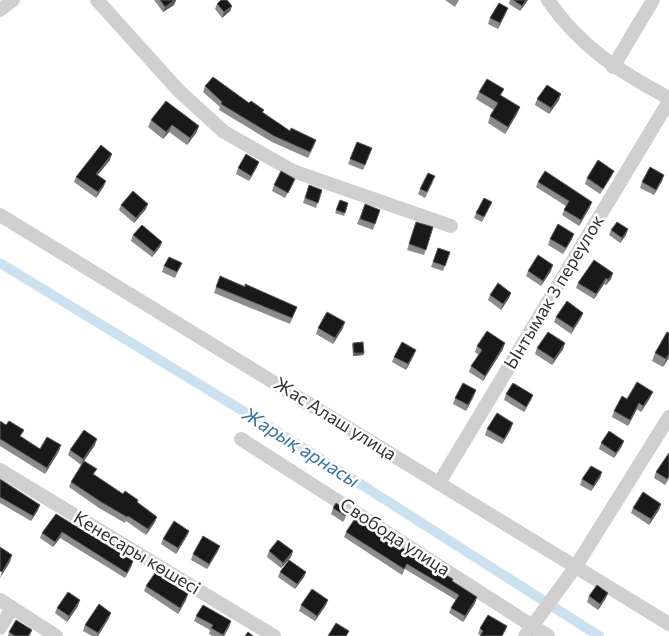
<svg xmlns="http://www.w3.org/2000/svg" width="669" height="636" font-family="Commissioner,sans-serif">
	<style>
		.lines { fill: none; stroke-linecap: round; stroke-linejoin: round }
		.canal { stroke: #cbe1f0; stroke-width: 10 }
		.minor { stroke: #cfcfcf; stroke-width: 14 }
		.wall { fill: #8c8c8c }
		.shaded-wall { fill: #5e5e5e }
		.building { fill: #191919; stroke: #5e5e5e }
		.labels { text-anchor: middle; stroke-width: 5; stroke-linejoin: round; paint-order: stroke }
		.street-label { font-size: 18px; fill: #323232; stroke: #fff }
		.water-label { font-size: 19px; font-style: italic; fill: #38729d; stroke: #fff }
	</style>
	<rect width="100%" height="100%" fill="#fff"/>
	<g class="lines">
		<path class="canal" d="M0 263 307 450 599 636"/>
		<g class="minor">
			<path d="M97 0 179 91 224 132 293 171 451 226"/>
			<path d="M548 0C580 47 620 72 669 98"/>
			<path d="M0 10 13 0"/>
			<path d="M613 67 653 0"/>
			<path d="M0 215 669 624"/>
			<path d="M241 439 548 636"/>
			<path d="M0 470 274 636"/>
			<path d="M439 483 669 101"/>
			<path d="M0 600 56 636"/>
			<path d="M0 628 12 608"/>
			<path d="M525 636 576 566 669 417"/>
		</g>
	</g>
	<g class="wall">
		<path d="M154 0H176L174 5 163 12Z"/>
		<path d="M445 0H459L455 7Z"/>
		<path d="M510 0H528L520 11 509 4Z"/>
		<path d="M217 4 232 6 230 11 222 18 215 9Z"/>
		<path d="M506 13 498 29 488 24 490 18Z"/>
		<path d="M205 86 264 110 263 113 290 131 316 140 314 146 308 158 272 142 219 110 220 107 203 92Z"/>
		<path d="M504 89 501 95 517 114 505 134 488 123 490 116 494 110 476 99 479 92Z"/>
		<path d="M537 99 559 100 549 114 535 105Z"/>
		<path d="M151 120 199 126 196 133 187 145 169 132 163 139 148 127Z"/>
		<path d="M357 142 372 148 363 170 348 164Z"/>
		<path d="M110 160 98 175 104 186 96 198 74 182 76 177Z"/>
		<path d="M259 162 257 167 249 181 236 174 238 168Z"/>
		<path d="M664 175 662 181 654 195 640 188 642 182Z"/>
		<path d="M612 176 600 194 585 184 587 178Z"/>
		<path d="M433 182 425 198 418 194 420 189Z"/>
		<path d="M538 182 590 207 579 226 562 215 566 206 536 187Z"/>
		<path d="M293 184 285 198 272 191 274 185Z"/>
		<path d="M309 185 322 190 316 208 303 203Z"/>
		<path d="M340 200 348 203 344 216 335 213Z"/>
		<path d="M492 202 482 222 474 218 476 213Z"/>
		<path d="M365 204 380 210 373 230 357 224Z"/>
		<path d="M121 205 146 209 134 223 119 210Z"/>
		<path d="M416 222 433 227 424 255 407 250Z"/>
		<path d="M628 229 626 235 620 243 609 235 611 230Z"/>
		<path d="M133 235 162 242 160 247 152 257 131 241Z"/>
		<path d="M550 239H572L563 254 548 245Z"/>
		<path d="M438 248 450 252 443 271 431 267Z"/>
		<path d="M182 263 175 278 162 272 164 266Z"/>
		<path d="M528 271H551L541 286 526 276Z"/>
		<path d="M613 273 611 279 606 285 604 284 594 299 576 288 578 283Z"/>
		<path d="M220 276 297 307 290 324 214 293Z"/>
		<path d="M511 293 509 298 501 310 488 300 490 295Z"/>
		<path d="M583 313 581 318 571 334 554 322 556 317Z"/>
		<path d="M318 328H343L333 344 316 334Z"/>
		<path d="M669 333V360L668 359 663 367 652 361 655 353Z"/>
		<path d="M353 343 364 353 363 355 353 356 352 345Z"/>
		<path d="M565 343 563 349 552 365 535 354 537 348Z"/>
		<path d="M477 346 503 349 483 381 469 372 471 366 479 355 475 352Z"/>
		<path d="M414 355 406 370 392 362 394 357Z"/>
		<path d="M476 390 466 411 453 404 455 398Z"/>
		<path d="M506 394 533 395 531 400 524 412 504 400Z"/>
		<path d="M650 398 641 412 637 409 628 426 612 417 614 411 627 399Z"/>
		<path d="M0 421 21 437 40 449 61 445 59 451 45 474 0 446Z"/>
		<path d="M487 429H511L502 444 485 435Z"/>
		<path d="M601 443 622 446 614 458 599 449Z"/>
		<path d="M95 445 84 461 94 475 123 494 138 500 137 503 155 522 146 535 126 521 125 523 99 508 69 487 71 482 81 465 68 455 70 450Z"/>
		<path d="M669 453V479L665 485 654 478 656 472Z"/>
		<path d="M602 472 600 478 591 491 580 485 582 479Z"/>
		<path d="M0 479 38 510 31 521 0 503Z"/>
		<path d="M661 504 659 510 649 525 631 513 633 508Z"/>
		<path d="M333 508 346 517 343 522 331 514Z"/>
		<path d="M56 514 133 561 131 567 125 578 60 538 53 547 40 538 42 533Z"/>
		<path d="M189 531 187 536 176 554 161 544 163 539Z"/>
		<path d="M346 532 443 575 453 579 452 582 477 597 475 603 463 622 449 613 451 608 456 600 405 569 402 575 344 537Z"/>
		<path d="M218 551 207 569 191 560 193 554Z"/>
		<path d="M269 551 291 557 281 568 267 557Z"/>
		<path d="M280 572H306L304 577 295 589 278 577Z"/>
		<path d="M146 586 186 600 178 614 144 591Z"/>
		<path d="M589 596 606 598 598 610 587 602Z"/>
		<path d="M328 600 326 605 315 621 299 611 301 605Z"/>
		<path d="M78 606 67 622 55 613 57 608Z"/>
		<path d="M196 616 231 621 229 627 224 636H212L209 634 210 630 194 621Z"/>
		<path d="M109 618 98 636H92L83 631 85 625Z"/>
		<path d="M507 626 505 632 481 635 478 634 480 628Z"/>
		<path d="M32 630 30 636H8L9 632Z"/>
	</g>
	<g class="shaded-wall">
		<path d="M175 0H176L174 5 163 12 165 7Z"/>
		<path d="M526 0H528L520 11 522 6Z"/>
		<path d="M232 6 230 11 222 18 224 12Z"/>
		<path d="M508 8 506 13 498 29 500 23Z"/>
		<path d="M561 94 559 100 549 114 551 108Z"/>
		<path d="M520 107 517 114 505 134 508 127Z"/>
		<path d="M172 125 169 132 163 139 166 132Z"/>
		<path d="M199 126 196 133 187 145 190 138Z"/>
		<path d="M112 154 110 160 94 179 96 174Z"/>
		<path d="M259 162 257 167 249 181 251 176Z"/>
		<path d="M664 175 662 181 654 195 656 190Z"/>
		<path d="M106 181 104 186 96 198 98 192Z"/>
		<path d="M592 202 590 207 579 226 581 220Z"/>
		<path d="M148 204 146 209 134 223 136 218Z"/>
		<path d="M628 229 626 235 620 243 622 238Z"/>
		<path d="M574 234 572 239 563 254 566 248Z"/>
		<path d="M162 242 160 247 152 257 154 252Z"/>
		<path d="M553 265 551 271 541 286 543 281Z"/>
		<path d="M613 273 611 279 606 285 608 280Z"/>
		<path d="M606 278 604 284 594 299 596 294Z"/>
		<path d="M511 293 509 298 501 310 503 304Z"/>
		<path d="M583 313 581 318 571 334 573 328Z"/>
		<path d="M345 322 343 328 333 344 335 338Z"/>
		<path d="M505 343 503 349 483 381 485 376Z"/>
		<path d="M565 343 563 349 552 365 554 359Z"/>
		<path d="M416 350 414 355 406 370 408 364Z"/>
		<path d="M354 353H364L363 355 353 356Z"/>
		<path d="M669 354 668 359 663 367 666 359Z"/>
		<path d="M476 390 474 396 466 411 468 405Z"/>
		<path d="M653 392 650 398 641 412 643 406Z"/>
		<path d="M533 395 531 400 524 412 526 407Z"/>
		<path d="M639 403 637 409 628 426 630 420Z"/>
		<path d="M513 423 511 429 502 444 504 439Z"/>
		<path d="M97 439 95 445 81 465 83 459Z"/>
		<path d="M624 441 622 446 614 458 616 453Z"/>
		<path d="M61 445 59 451 45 474 47 468Z"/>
		<path d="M602 472 600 478 591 491 593 486Z"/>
		<path d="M661 504 659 510 649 525 651 519Z"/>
		<path d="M40 505 38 510 31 521 33 516Z"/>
		<path d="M157 517 155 522 146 535 148 529Z"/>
		<path d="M189 531 187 536 176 554 178 548Z"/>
		<path d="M62 532 60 538 53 547 55 542Z"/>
		<path d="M220 546 218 551 207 569 209 564Z"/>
		<path d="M293 551 291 557 281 568 283 563Z"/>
		<path d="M12 555 10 562 0 578 2 572Z"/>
		<path d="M133 561 131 567 125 578 127 573Z"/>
		<path d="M306 572 304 577 295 589 297 584Z"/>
		<path d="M608 593 606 598 598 610 600 604Z"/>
		<path d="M188 594 186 600 178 614 180 608Z"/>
		<path d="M477 597 475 603 463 622 465 616Z"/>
		<path d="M80 600 78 606 67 622 69 616Z"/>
		<path d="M328 600 326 605 315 621 317 616Z"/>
		<path d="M111 613 109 618 98 636H97Z"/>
		<path d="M231 621 229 627 224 636H223Z"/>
	</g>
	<g class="building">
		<path d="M160 0H175L165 7Z"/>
		<path d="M221 0H227L232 6 224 12 217 4Z"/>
		<path d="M513 0H526L522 6Z"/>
		<path d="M499 3 508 8 500 23 490 18Z"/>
		<path d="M213 77 249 103 251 101 264 110 262 112 290 131 291 128 316 140 310 152 274 136 221 104 222 102 205 86Z"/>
		<path d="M487 79 504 89 500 95 520 107 508 127 490 116 498 103 479 92Z"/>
		<path d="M547 85 561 94 551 108 537 99Z"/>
		<path d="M166 101 199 126 190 138 172 125 166 132 151 120Z"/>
		<path d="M357 142 372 148 365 165 350 159Z"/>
		<path d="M101 145 112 154 96 174 106 181 98 192 76 177Z"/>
		<path d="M246 154 259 162 251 176 238 168Z"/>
		<path d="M598 160 614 171 603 189 587 178Z"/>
		<path d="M650 167 664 175 656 190 642 182Z"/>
		<path d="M281 171 295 179 288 193 274 185Z"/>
		<path d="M545 171 592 202 581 220 564 210 569 201 538 182Z"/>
		<path d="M428 173 435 176 427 192 420 189Z"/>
		<path d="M309 185 322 190 318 203 305 198Z"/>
		<path d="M133 191 148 204 136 218 121 205Z"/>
		<path d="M484 198 492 202 484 217 476 213Z"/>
		<path d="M340 200 348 203 345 213 336 210Z"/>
		<path d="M365 204 380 210 375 224 360 219Z"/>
		<path d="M416 222 433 227 426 250 409 244Z"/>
		<path d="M617 222 628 229 622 238 611 230Z"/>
		<path d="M558 224 574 234 566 248 550 239Z"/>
		<path d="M142 225 162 242 154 252 133 235Z"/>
		<path d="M438 248 450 252 445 266 433 262Z"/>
		<path d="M538 255 553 265 543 281 528 271Z"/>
		<path d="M169 257 182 263 177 272 164 266Z"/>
		<path d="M594 260 613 273 608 280 606 278 596 294 578 283Z"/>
		<path d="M220 276 245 287V284L297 307 292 318 216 287Z"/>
		<path d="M498 283 511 293 503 304 490 295Z"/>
		<path d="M567 301 583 313 573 328 556 317Z"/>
		<path d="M327 312 345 322 335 338 318 328Z"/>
		<path d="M487 331 505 343 485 376 471 366 482 350 477 346Z"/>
		<path d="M548 332 565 343 554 359 537 348Z"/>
		<path d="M667 332 669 333V354L666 359 655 353Z"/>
		<path d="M363 342 364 353H354L353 343Z"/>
		<path d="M402 342 416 350 408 364 394 357Z"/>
		<path d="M637 382 653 392 643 406 639 403 630 420 614 411 622 396 627 399Z"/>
		<path d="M463 383 476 390 468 405 455 398Z"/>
		<path d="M513 383 533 395 526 407 506 394Z"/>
		<path d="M497 413 513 423 504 439 487 429Z"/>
		<path d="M0 421 6 425 9 421 24 430 20 436 40 449 47 437 61 445 47 468 0 439Z"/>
		<path d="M84 430 97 439 83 459 70 450Z"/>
		<path d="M609 431 624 441 616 453 601 443Z"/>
		<path d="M669 453V476L667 479 656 472Z"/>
		<path d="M84 461 97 469 93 474 123 494 125 491 138 500 137 502 157 517 148 529 128 516 127 517 101 502 71 482Z"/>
		<path d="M591 466 602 472 593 486 582 479Z"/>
		<path d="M0 479 40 505 33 516 0 497Z"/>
		<path d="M643 492 661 504 651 519 633 508Z"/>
		<path d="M336 503 348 511 345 516 333 508Z"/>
		<path d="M56 514 133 561 127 573 62 532 55 542 42 533Z"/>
		<path d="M356 517 443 575 444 574 453 579 452 581 477 597 465 616 451 608 459 595 407 564 404 569 346 532Z"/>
		<path d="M174 521 189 531 178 548 163 539Z"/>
		<path d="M203 536 220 546 209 564 193 554Z"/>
		<path d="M278 540 293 551 283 563 269 551Z"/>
		<path d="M0 547 12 555 2 572 0 571Z"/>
		<path d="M289 560 306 572 297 584 280 572Z"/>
		<path d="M155 573 188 594 180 608 146 586Z"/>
		<path d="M597 585 608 593 600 604 589 596Z"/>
		<path d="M312 589 328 600 317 616 301 605Z"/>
		<path d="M68 592 80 600 69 616 57 608Z"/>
		<path d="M99 604 111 613 98 633 85 625Z"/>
		<path d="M203 605 231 621 223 635 211 628 213 625 196 616Z"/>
		<path d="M488 615 507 626 502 636H480L483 631 480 628Z"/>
		<path d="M16 620 32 630 28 636H15L9 632Z"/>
		<path d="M336 623 349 631 346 636H328Z"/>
		<path d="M248 632 253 636H245Z"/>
	</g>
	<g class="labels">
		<g class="street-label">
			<text transform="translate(554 292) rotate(-59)" y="6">Ынтымак 3 переулок</text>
			<text transform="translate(335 419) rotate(32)" y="6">Жас Алаш улица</text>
			<text transform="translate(395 537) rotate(33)" y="6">Свобода улица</text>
			<text transform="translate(137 553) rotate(31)" y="6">Кенесары көшесі</text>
		</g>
		<g class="water-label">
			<text transform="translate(301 447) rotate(32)" y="7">Жарық арнасы</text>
		</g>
	</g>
</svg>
